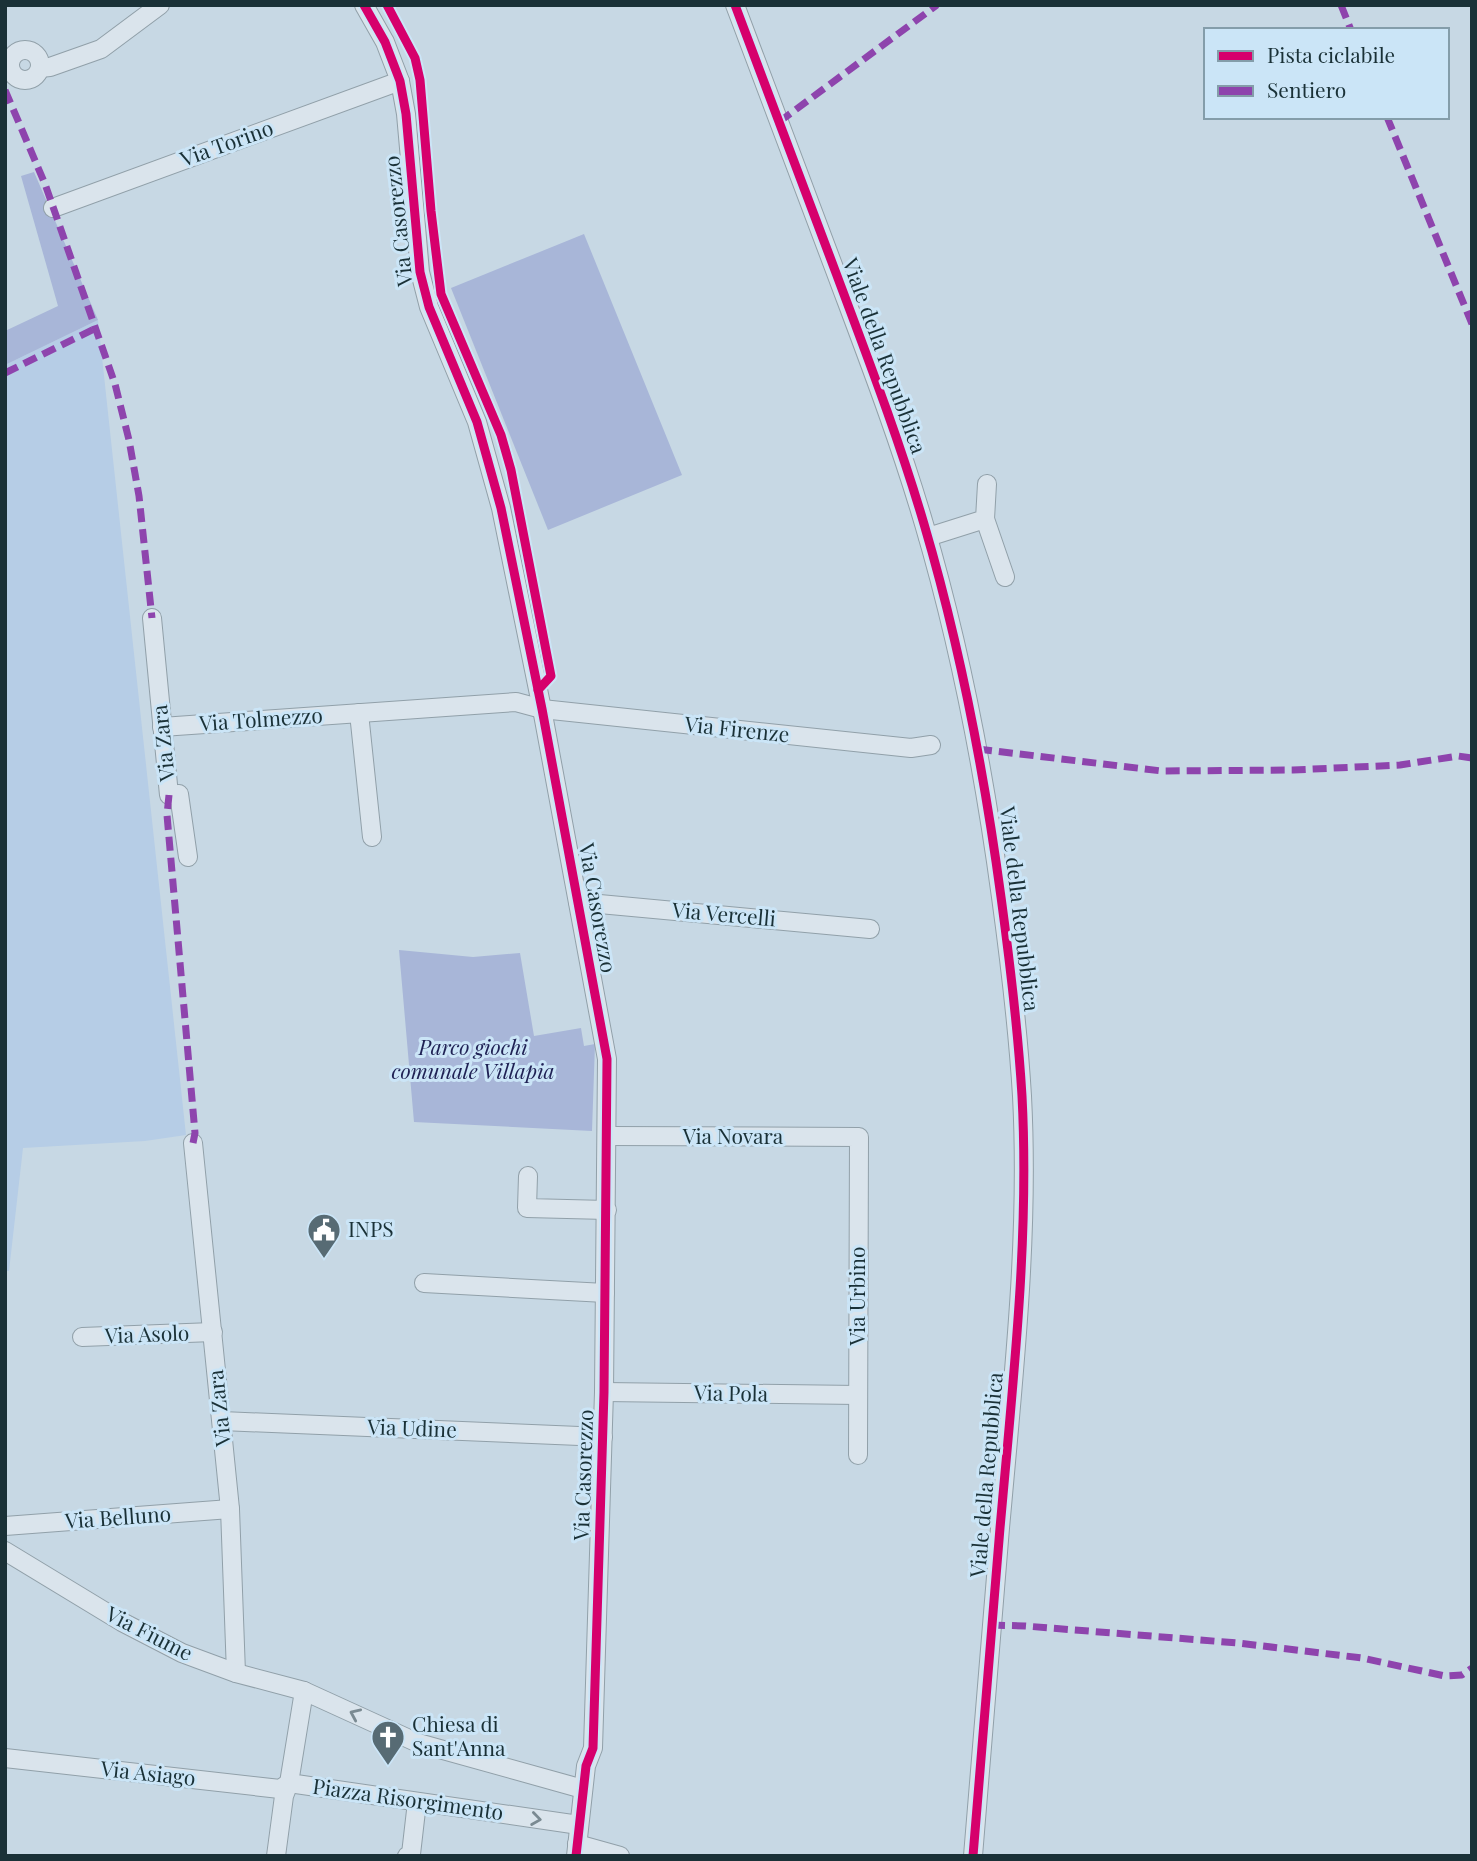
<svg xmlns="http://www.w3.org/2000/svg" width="1477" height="1861" font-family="'Playfair Display',serif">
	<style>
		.farmland { fill: #b6cde6 }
		.green { fill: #a8b6d8 }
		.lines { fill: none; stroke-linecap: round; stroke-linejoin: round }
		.minor-casing { stroke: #91a0a9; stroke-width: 20 }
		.minor { stroke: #dae4ec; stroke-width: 18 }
		.quiet { stroke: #8e44ad; stroke-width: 7; stroke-dasharray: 14 7; stroke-linecap: butt }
		.cycleway-casing { stroke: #cbe5f7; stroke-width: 13 }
		.cycleway { stroke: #d6006c; stroke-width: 9 }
		.oneway { stroke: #7a8a92 }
		.labels { text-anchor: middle; stroke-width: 6; stroke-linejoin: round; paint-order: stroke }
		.street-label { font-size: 21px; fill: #1a3137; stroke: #cbe5f7 }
		.park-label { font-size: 21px; font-style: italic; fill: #1f2154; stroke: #cbe5f7 }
		.poi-label { font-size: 21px; fill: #1a3137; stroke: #cbe5f7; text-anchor: start }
	</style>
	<rect width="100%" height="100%" fill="#c7d8e4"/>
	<path class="farmland" d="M98 320 186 1135 145 1141 23 1148 9 1271H5V365Z"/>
	<g class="green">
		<path d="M34 172 98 320 5 365V331L58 306 21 176Z"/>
		<path d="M584 234 682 475 548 530 451 288Z"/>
		<path d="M399 950 473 957 520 953 534 1036 581 1028 584 1046 595 1044 592 1131 414 1122Z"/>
	</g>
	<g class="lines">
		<defs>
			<g id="minor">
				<path d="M364 5 385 42 400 81 406 114 420 272 429 307 477 422 501 508 542 709 607 1059 604 1392 593 1748 586 1766 576 1856"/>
				<path d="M735 5C768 94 802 183 836 273 867 356 899 439 924 524 960 646 984 771 1001 897 1010 963 1018 1029 1022 1096 1029 1229 1015 1362 1003 1495 992 1615 982 1735 973 1856"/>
				<circle cx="25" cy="65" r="15"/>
				<path d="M40 68 50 67 101 49 160 5"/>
				<path d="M53 208 400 81"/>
				<path d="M985 519 1005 577"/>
				<path d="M928 537 985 519 987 484"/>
				<path d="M152 618 169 795 179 794 188 857"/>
				<path d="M359 713 372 837"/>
				<path d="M162 727 516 702 542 709 911 748 931 745"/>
				<path d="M578 902 870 929"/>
				<path d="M608 1136 859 1137 858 1455"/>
				<path d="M193 1143 230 1509 236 1673"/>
				<path d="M528 1176 527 1208 607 1210"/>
				<path d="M424 1283 605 1293"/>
				<path d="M82 1337 213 1332"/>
				<path d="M604 1392 858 1395"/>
				<path d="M222 1421 603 1437"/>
				<path d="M5 1526 230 1509"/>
				<path d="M5 1551 122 1622 182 1653 236 1673 304 1691"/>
				<path d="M5 1758 280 1789 289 1783"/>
				<path d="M579 1825 289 1783 304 1691 418 1743 583 1789"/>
				<path d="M577 1844 620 1856"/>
				<path d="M276 1856 284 1796 289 1783"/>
				<path d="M407 1856 411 1854 417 1802"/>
			</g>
		</defs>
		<use href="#minor" class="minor-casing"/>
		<use href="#minor" class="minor"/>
		<g class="quiet">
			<path d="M1341 5 1351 30"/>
			<path d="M5 90 45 184 115 384 129 440 139 496 152 618"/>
			<path d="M1387 117 1472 324"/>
			<path d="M779 122 937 5"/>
			<path d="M5 373 96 328"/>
			<path d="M978 749 1162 771 1293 770 1400 765 1458 756 1472 758"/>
			<path d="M169 795 167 815 195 1133 193 1143"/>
			<path d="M991 1625 1025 1626 1238 1643 1362 1658 1445 1676 1462 1675 1472 1668"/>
		</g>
		<defs>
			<g id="cycleway">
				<path d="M364 5 385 42 400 81 406 114 420 272 429 307 477 422 501 508 542 709 607 1059 604 1392 593 1748 586 1766 576 1856"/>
				<path d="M387 5 415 58 420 80 431 211 441 294 501 435 511 470 551 676 538 690"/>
				<path d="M735 5C768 94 802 183 836 273 867 356 899 439 924 524 960 646 984 771 1001 897 1010 963 1018 1029 1022 1096 1029 1229 1015 1362 1003 1495 992 1615 982 1735 973 1856"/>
			</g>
		</defs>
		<use href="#cycleway" class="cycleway-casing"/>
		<use href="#cycleway" class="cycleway"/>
	</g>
	<defs><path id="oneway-chevron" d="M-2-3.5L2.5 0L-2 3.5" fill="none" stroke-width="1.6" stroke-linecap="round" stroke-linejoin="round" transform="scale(1.75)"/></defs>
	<g class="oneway">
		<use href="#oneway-chevron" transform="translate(355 1714) rotate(-156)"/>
		<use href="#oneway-chevron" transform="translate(536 1819) rotate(8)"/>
	</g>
	<defs>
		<symbol id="civic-pin" viewBox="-11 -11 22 30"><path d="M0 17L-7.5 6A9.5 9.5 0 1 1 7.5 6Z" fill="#576b74" stroke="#cbe5f7"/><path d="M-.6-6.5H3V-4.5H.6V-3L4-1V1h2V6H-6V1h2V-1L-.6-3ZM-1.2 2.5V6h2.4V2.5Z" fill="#fff"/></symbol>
		<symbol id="church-pin" viewBox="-11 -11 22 30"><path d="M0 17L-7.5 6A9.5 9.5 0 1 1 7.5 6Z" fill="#576b74" stroke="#cbe5f7"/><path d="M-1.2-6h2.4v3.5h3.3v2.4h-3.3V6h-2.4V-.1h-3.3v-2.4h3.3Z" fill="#fff"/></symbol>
	</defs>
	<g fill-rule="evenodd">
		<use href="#civic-pin" x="305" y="1211" width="38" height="52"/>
		<use href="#church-pin" x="369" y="1718" width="38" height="52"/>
	</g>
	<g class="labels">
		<g class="street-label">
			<text transform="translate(227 144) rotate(-20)" y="7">Via Torino</text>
			<text transform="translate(399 221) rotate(-96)" y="7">Via Casorezzo</text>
			<text transform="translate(884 356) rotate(70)" y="7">Viale della Repubblica</text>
			<text transform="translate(261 720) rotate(-4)" y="7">Via Tolmezzo</text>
			<text transform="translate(737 730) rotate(6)" y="7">Via Firenze</text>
			<text transform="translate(164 743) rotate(-96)" y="7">Via Zara</text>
			<text transform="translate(597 908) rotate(80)" y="7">Via Casorezzo</text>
			<text transform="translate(1019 909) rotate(83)" y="7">Viale della Repubblica</text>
			<text transform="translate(724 915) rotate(5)" y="7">Via Vercelli</text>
			<text x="733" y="1144">Via Novara</text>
			<text transform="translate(858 1296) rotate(-90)" y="7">Via Urbino</text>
			<text transform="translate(147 1335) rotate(-2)" y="7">Via Asolo</text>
			<text transform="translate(731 1394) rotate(1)" y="7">Via Pola</text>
			<text transform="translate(220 1408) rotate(-96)" y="7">Via Zara</text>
			<text transform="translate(412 1429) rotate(2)" y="7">Via Udine</text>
			<text transform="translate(584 1475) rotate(-88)" y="7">Via Casorezzo</text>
			<text transform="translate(987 1475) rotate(-85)" y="7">Viale della Repubblica</text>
			<text transform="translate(118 1518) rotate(-4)" y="7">Via Belluno</text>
			<text transform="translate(149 1634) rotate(27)" y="7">Via Fiume</text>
			<text transform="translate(148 1774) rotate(6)" y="7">Via Asiago</text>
			<text transform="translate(408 1800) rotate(8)" y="7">Piazza Risorgimento</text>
		</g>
		<g class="park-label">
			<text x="473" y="1055">Parco giochi<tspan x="473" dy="24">comunale Villapia</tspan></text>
		</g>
		<g class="poi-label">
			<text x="348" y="1237">INPS</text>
			<text x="412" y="1732">Chiesa di<tspan x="412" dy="24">Sant'Anna</tspan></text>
		</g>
	</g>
	<rect width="1477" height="1861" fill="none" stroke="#1a3137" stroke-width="14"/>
	<rect x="1204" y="28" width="245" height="91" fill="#cbe5f7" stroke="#849daa" stroke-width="2"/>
	<rect x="1218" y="51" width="35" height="10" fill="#d6006c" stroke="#849daa" stroke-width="2"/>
	<text x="1267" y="63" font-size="21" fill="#1a3137">Pista ciclabile</text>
	<rect x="1218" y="86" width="35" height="10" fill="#8e44ad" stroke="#849daa" stroke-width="2"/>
	<text x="1267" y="98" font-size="21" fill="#1a3137">Sentiero</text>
</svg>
